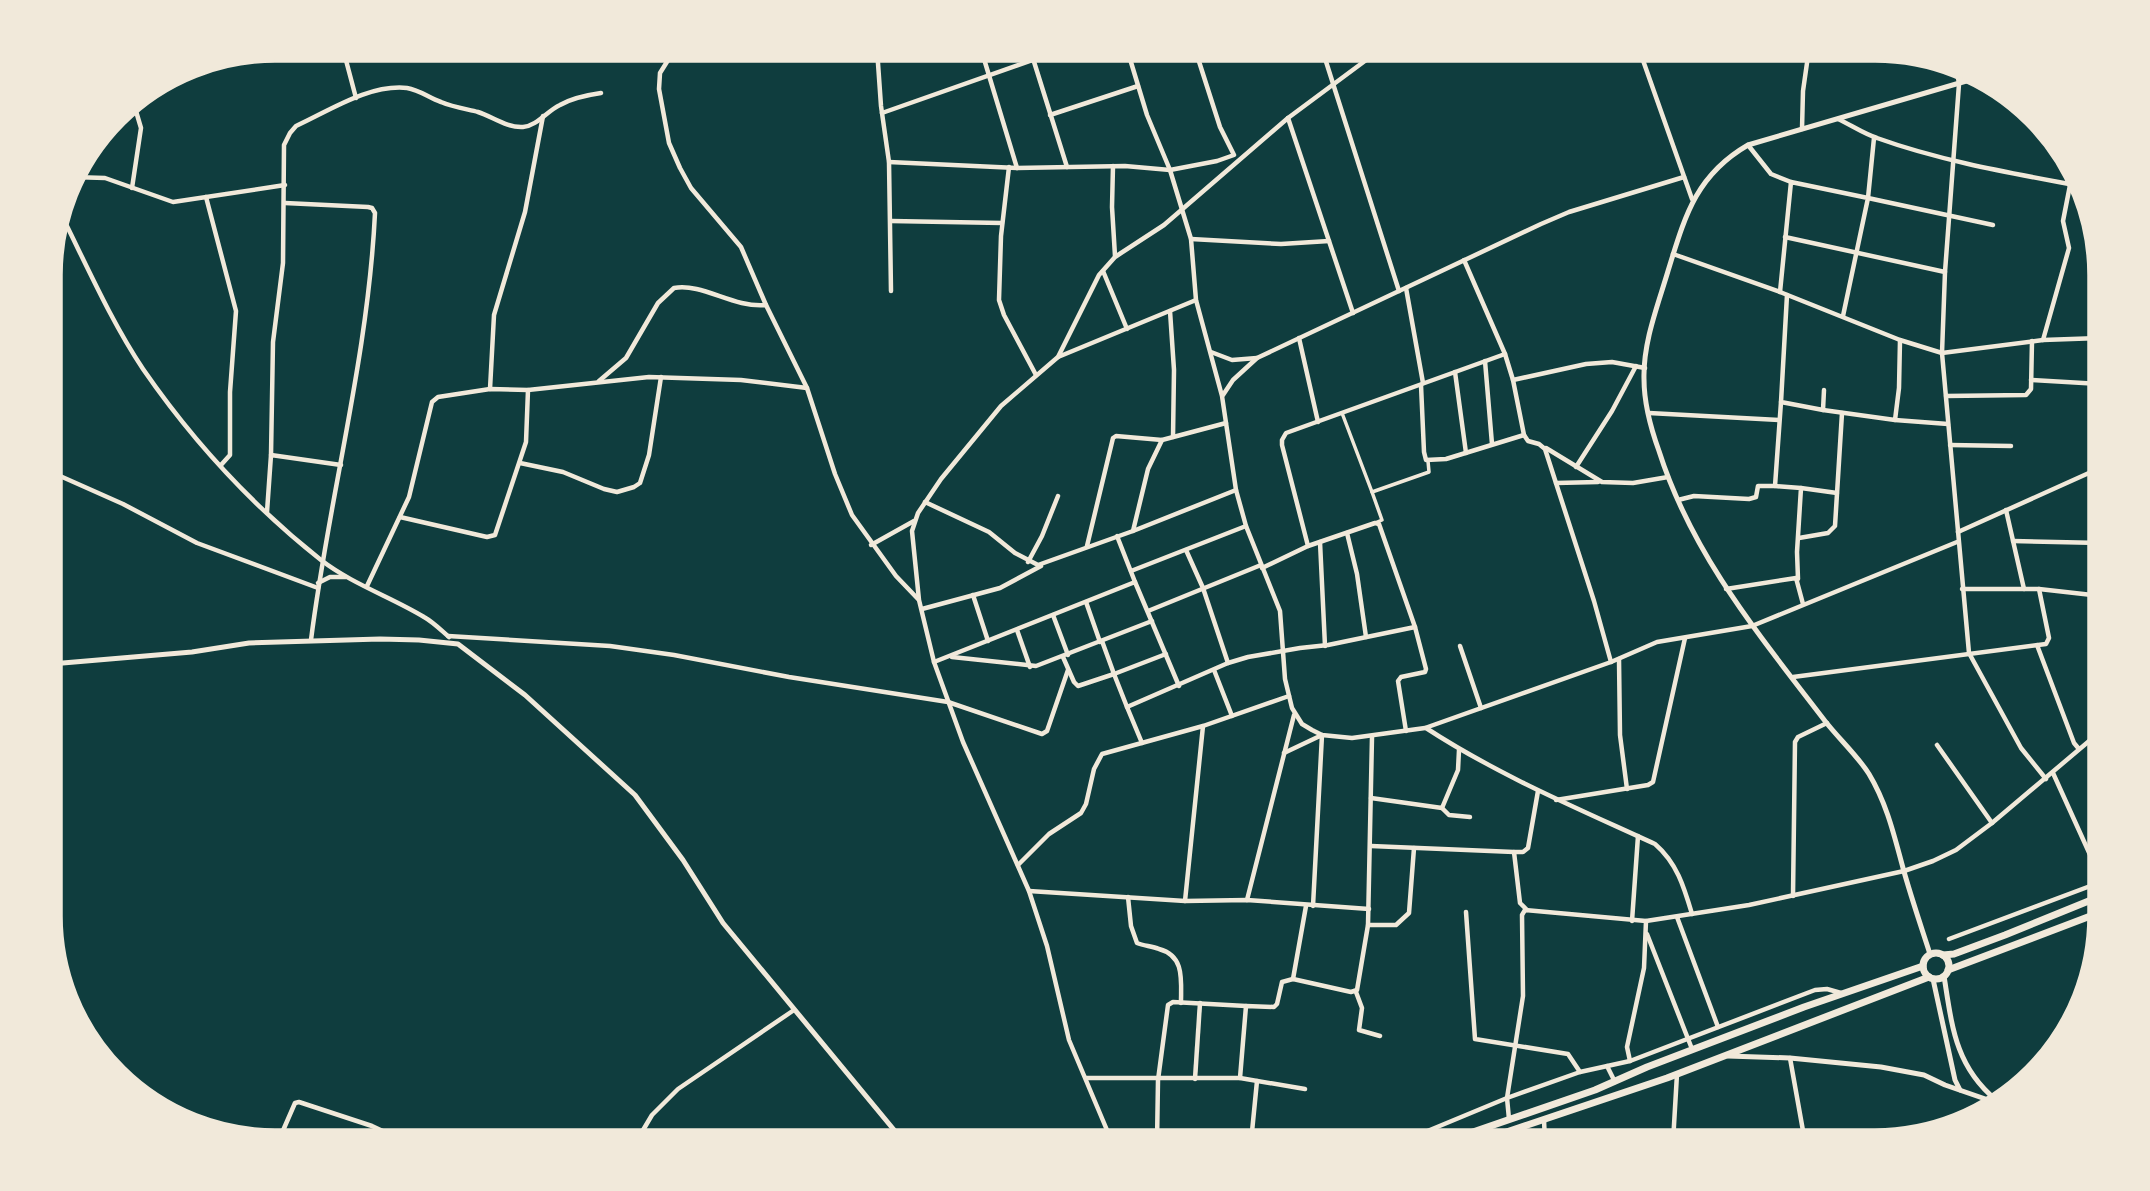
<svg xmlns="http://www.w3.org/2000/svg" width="2150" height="1191" font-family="'Asap Condensed',sans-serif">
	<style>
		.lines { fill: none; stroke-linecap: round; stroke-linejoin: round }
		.pedestrian { stroke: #f1e9da; stroke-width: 3.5 }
		.minor { stroke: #f1e9da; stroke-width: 4.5 }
		.tertiary { stroke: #f1e9da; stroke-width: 5 }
		.primary { stroke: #f1e9da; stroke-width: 7 }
		.rim { fill: none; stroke: #f1e9da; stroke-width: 3.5 }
	</style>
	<rect width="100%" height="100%" fill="#0f3d3e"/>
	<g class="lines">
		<g class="pedestrian">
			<path d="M1342 413 1372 492"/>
			<path d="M1375 523 1382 520 1372 492 1429 472 1428 461"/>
		</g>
		<g class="minor">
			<path d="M343 49 356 98"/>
			<path d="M675 49 660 73 659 89 669 143 680 168 691 188 741 247 766 305 807 388 835 474 852 515 896 576 918 599"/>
			<path d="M877 49 881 106 889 162 891 291"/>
			<path d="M981 49 1017 168"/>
			<path d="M1030 49 1067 167"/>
			<path d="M1127 49 1147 115 1170 170 1191 239 1196 300 1222 396 1236 490 1246 526 1280 611 1285 679 1292 708 1302 724 1312 730 1322 735 1352 738 1425 728 1611 662 1657 642 1752 626 1957 542"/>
			<path d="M1322 49 1399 291"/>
			<path d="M1639 49 1692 199"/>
			<path d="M1957 71 1959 84 1945 272 1942 353 1969 653 2021 748 2046 779"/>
			<path d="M882 113 1064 49"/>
			<path d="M1050 115 1138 86"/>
			<path d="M1288 118 1353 313"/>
			<path d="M1838 119C1851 125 1864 134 1877 138 1938 160 2005 172 2069 184"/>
			<path d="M1802 129 1803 91 1809 49"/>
			<path d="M1874 138 1868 198 1993 225"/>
			<path d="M1748 145 1771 174 1791 182"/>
			<path d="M889 162 1017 168 1125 166 1170 170 1217 161 1234 155 1220 127 1195 49"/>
			<path d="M1113 166 1112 207 1115 256"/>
			<path d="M1009 167 1001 236 999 300 1004 315 1036 375"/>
			<path d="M72 177 105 178 173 202 285 185"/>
			<path d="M132 188 141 128 133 101"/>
			<path d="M206 197 236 311 230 392V455L221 465"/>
			<path d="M285 203 368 207 372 208 375 213C368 358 329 497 311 640"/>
			<path d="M61 214C87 266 111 321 143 369 192 440 254 507 321 560 352 584 391 597 424 617 433 622 441 630 449 637"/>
			<path d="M891 221 1002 223"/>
			<path d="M1785 237 1945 272"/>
			<path d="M1191 239 1281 244 1329 241"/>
			<path d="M1673 254 1780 292 1900 340 1942 353 2043 340 2100 338"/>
			<path d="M1464 260 1505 354 1513 380 1524 435 1528 441 1539 444 1545 449 1594 601 1611 662"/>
			<path d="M1103 271 1127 329"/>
			<path d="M1406 288 1423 383"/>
			<path d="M1780 292 1791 182 1868 198 1843 316"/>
			<path d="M1787 295 1781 402 1823 410 1824 390"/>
			<path d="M1170 311 1174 370 1173 437"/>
			<path d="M1299 338 1318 422"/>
			<path d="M2043 340 2069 248 2063 221 2072 175"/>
			<path d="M1211 352 1232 360 1257 358"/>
			<path d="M1058 357 1196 300"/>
			<path d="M1485 361 1492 444"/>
			<path d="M1455 372 1466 453"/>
			<path d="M1513 380 1586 364 1612 362 1645 368"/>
			<path d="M2031 380 2100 384"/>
			<path d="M599 381 626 358 658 303 674 288C704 283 732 308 766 305"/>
			<path d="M1421 385 1424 452 1426 460 1446 459 1524 435"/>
			<path d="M490 389 494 315 525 212 543 116"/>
			<path d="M1223 395 1233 380 1257 358 1541 224 1569 212 1684 177"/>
			<path d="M1946 396 2026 395 2031 389 2032 341"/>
			<path d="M1823 410 1895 420 1899 388 1900 340"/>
			<path d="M1649 413 1779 420"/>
			<path d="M1895 420 1948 424"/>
			<path d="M1950 445 2011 446"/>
			<path d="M1546 448 1602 482 1633 483 1668 477"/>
			<path d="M271 455 273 342 283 263 284 145 290 133 296 126C329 111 369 84 407 88 420 90 429 98 441 102 453 107 466 109 478 112 493 117 507 128 523 127 537 126 547 111 560 105 572 98 587 95 601 93"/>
			<path d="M520 463 563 472 604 489 617 492 634 487 640 483 649 455 661 377"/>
			<path d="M1576 467 1612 411 1636 366"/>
			<path d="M51 472 123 504 197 543 318 588"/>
			<path d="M1556 483 1598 482"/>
			<path d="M1775 486 1801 488 1797 552 1798 579"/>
			<path d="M1801 488 1837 493"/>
			<path d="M1678 500 1694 496 1749 499 1756 497 1758 486H1775L1781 402"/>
			<path d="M925 502 989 532 1015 553 1038 565 1133 531 1148 469 1162 440"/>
			<path d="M2006 510 2024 589"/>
			<path d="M267 512 271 455 341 465"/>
			<path d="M400 517 487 537 495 535 526 442 528 390"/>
			<path d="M1133 531 1236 490"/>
			<path d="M1958 532 2100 468"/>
			<path d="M1347 533 1357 574 1366 637"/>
			<path d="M1117 536 1135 582"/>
			<path d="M1799 538 1828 533 1835 526 1842 413"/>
			<path d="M2013 541 2101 543"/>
			<path d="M1320 542 1325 646"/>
			<path d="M871 545 914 521"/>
			<path d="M1087 546 1113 438 1116 436 1162 440 1226 423"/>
			<path d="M1308 546 1282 445V440L1286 433 1505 354"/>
			<path d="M1186 550 1203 588 1228 663"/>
			<path d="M1028 562 1042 536 1058 496"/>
			<path d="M1262 568 1308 546 1375 523 1379 524 1415 627 1426 669 1425 672 1401 677 1398 681 1406 731"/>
			<path d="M1131 571 1246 526"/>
			<path d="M318 583 330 577H346"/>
			<path d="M367 586 409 497 432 402 438 397 490 389 528 390 649 377 741 380 807 388"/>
			<path d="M1726 589 1796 578 1803 604"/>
			<path d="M1962 589H2039L2101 596"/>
			<path d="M973 595 988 641"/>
			<path d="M1086 602 1100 642"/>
			<path d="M922 609 1000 588 1041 566"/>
			<path d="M1148 611 1261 565"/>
			<path d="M1053 615 1068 655"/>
			<path d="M1017 630 1030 667"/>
			<path d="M448 636 610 646 674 655 789 677 948 702 1042 734 1047 731 1068 670"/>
			<path d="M2094 637 2097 672 2101 690"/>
			<path d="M2037 645 2074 743 2079 749"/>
			<path d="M1460 646 1481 708"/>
			<path d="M952 657 1036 666 1152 621"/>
			<path d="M1063 657 1074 682 1078 686 1114 674 1102 641"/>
			<path d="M1619 659 1620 735 1627 789"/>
			<path d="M934 662 1135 582 1179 686"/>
			<path d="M1214 670 1232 716"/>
			<path d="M1793 677 2046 644 2049 638 2039 589"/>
			<path d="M1127 707 1114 674 1166 654"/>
			<path d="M1426 728C1498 775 1577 808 1655 844 1677 863 1684 887 1692 914"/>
			<path d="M1142 743 1127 707 1228 663 1248 657 1300 648 1328 645 1415 627"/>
			<path d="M1937 745 1992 823"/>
			<path d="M1284 753 1322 735 1313 906"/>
			<path d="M2053 773 2101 879"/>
			<path d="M1371 798 1442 808 1458 770 1459 750"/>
			<path d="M1556 800 1648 785 1653 782 1685 638"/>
			<path d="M1442 808 1449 815 1470 817"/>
			<path d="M1371 846 1514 852"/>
			<path d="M1018 865 1049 834 1081 813 1086 804 1094 769 1102 754 1203 726 1289 696"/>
			<path d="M1029 891 1185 901 1247 900 1369 909"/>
			<path d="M1793 896 1795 742 1798 737 1827 723"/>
			<path d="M1128 897 1131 926 1137 943C1144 946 1152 946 1159 949 1185 956 1181 980 1181 1003"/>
			<path d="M1247 900 1294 715"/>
			<path d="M1185 901 1203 726"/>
			<path d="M1527 910 1520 903 1514 852H1523L1528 848 1538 791"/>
			<path d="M1466 912 1475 1039 1568 1054 1580 1072"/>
			<path d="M2092 915 2100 932"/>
			<path d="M1677 917 1718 1027"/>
			<path d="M1632 921 1638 836"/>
			<path d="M1368 925H1396L1409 913 1414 848"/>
			<path d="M1647 934 1692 1049"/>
			<path d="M1949 939 2101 882"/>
			<path d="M1293 979 1306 906"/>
			<path d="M1356 992 1362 1008 1359 1030 1380 1036"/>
			<path d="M1790 1058 1805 1142"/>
			<path d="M1630 1061 1627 1047 1644 968 1646 921"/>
			<path d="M1607 1066 1615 1082"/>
			<path d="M1086 1078H1240L1246 1006 1274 1007 1277 1004 1282 982 1293 979 1351 992 1357 990 1368 925 1372 737"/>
			<path d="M1240 1078 1305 1089"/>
			<path d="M1195 1079 1200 1003"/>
			<path d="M1509 1119 1507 1098 1523 996 1522 915 1525 910 1646 921 1749 905 1904 871 1933 861 1956 850 1992 823 2101 731"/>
			<path d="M1544 1120 1545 1142"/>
			<path d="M278 1142 295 1103 299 1102 372 1126 406 1142"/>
			<path d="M636 1142 652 1115 678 1089 794 1010"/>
			<path d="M1112 1142 1069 1040 1047 946 1029 891 963 742 934 662 919 600 912 531 918 513 941 479 1001 406 1058 357 1099 275 1115 257 1164 225 1288 118 1381 49"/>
			<path d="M1157 1142 1158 1080 1168 1005 1173 1002 1246 1006"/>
			<path d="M1251 1142 1257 1081"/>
			<path d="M1401 1142 1507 1098 1580 1072 1630 1061 1815 990 1827 989 1841 993"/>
			<path d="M1673 1142 1677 1074"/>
		</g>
		<g class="tertiary">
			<path d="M51 664 192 652 249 643 380 639 419 640 458 644 525 695 635 795 683 860 723 923 904 1142"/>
			<path d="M1930 954C1921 926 1911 897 1903 868 1894 835 1887 804 1869 774 1857 755 1839 739 1825 721 1760 636 1692 555 1659 451 1651 429 1644 403 1644 379 1643 342 1658 305 1668 271 1685 216 1696 175 1748 145L1980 77"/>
			<path d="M1944 976C1952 1026 1955 1066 1996 1100"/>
			<path d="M1933 979 1955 1080 1960 1090"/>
			<path d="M1728 1056 1790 1058 1881 1067 1924 1075 1945 1085 1997 1103"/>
		</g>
		<g class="primary">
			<circle cx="1936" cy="966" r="13"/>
			<path d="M1943 955 1954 954 2005 935 2101 896"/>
			<path d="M1948 970 2101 912"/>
			<path d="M1444 1142 1595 1090 1647 1067 1804 1007 1923 966"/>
			<path d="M1477 1142 1667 1078 1929 977"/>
		</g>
	</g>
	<path d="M0 0H2150V1191H0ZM275 61H1875A214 214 0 0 1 2089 275V916A214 214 0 0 1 1875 1130H275A214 214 0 0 1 61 916V275A214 214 0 0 1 275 61Z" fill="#f1e9da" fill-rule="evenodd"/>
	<path class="rim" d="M275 61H1875A214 214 0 0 1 2089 275V916A214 214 0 0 1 1875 1130H275A214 214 0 0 1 61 916V275A214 214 0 0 1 275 61Z"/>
</svg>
